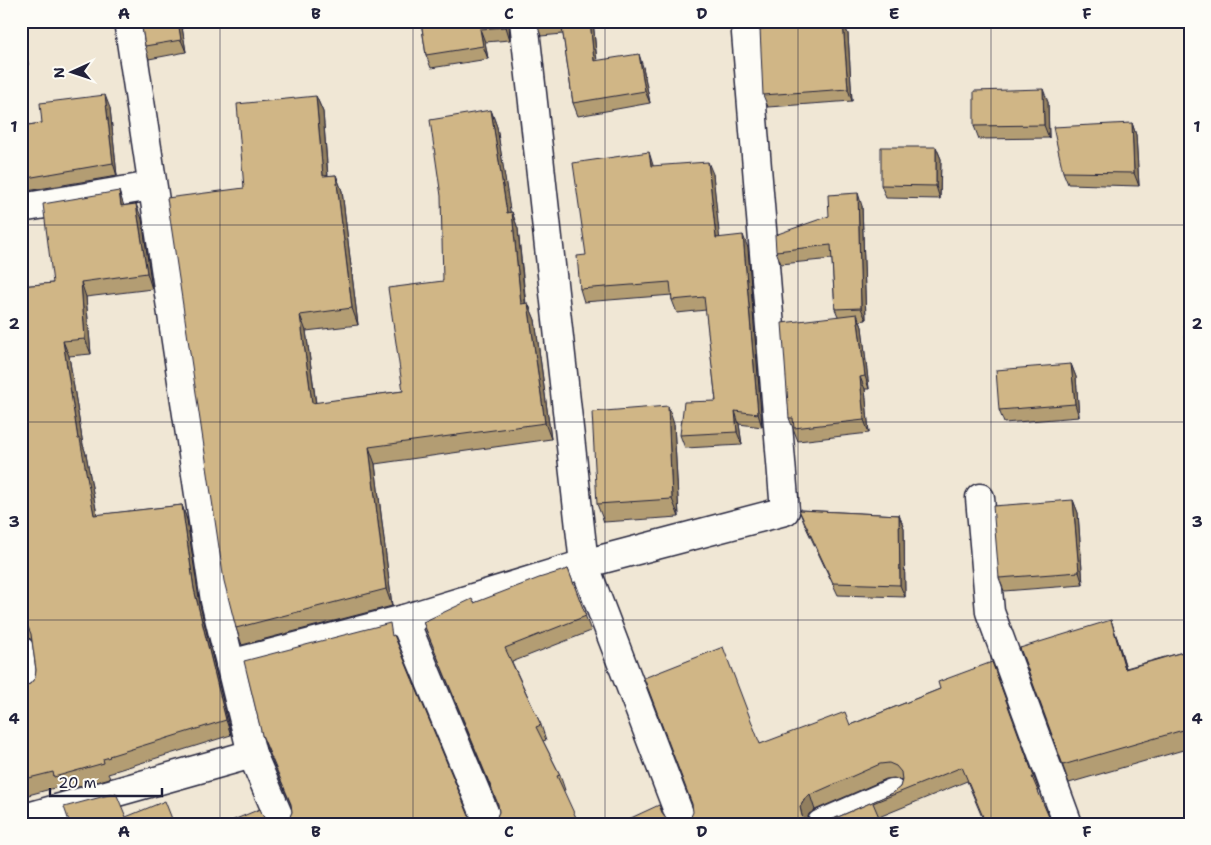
<svg xmlns="http://www.w3.org/2000/svg" width="1211" height="845" font-family="'Shantell Sans',sans-serif">
	<style>
		.lines { fill: none; stroke-linecap: round; stroke-linejoin: round }
		.minor-casing { stroke: #22223b; stroke-width: 31 }
		.minor { stroke: #fdfcf7; stroke-width: 28 }
		.wall { fill: #b39d73; stroke: #22223b }
		.shaded-wall { fill: #927f5e; stroke: #22223b }
		.building { fill: #d0b686; stroke: #22223b }
		.grid { fill: none; stroke: #22223b; stroke-width: 1; stroke-opacity: 0.55 }
		.neatline { fill: none; stroke: #22223b; stroke-width: 2 }
		.grid-label { font-size: 16px; text-anchor: middle; font-weight: bold; fill: #22223b }
	</style>
	<rect width="100%" height="100%" fill="#f0e7d5"/>
	<filter id="ink" filterUnits="userSpaceOnUse"><feTurbulence type="fractalNoise" baseFrequency=".02" numOctaves="2"/><feDisplacementMap in="SourceGraphic" scale="10" xChannelSelector="R" yChannelSelector="G"/><feConvolveMatrix kernelMatrix="1 2 1 2 8 2 1 2 1" color-interpolation-filters="sRGB"/></filter>
	<g filter="url(#ink)">
		<g class="lines">
			<defs>
				<g id="minor">
					<path d="M128 21 215 601 252 754 282 824"/>
					<path d="M524 21 584 564 683 824"/>
					<path d="M21 208 152 186"/>
					<path d="M980 498 990 612 1068 824"/>
					<path d="M404 619 489 824"/>
					<path d="M21 651 26 687 21 688"/>
					<path d="M230 664 404 619 584 564 785 511 746 33"/>
					<path d="M21 819 252 754"/>
					<path d="M821 824 892 793"/>
				</g>
			</defs>
			<use href="#minor" class="minor-casing"/>
			<use href="#minor" class="minor"/>
		</g>
		<g class="wall">
			<path d="M21 21H23L28 65 21 66Z"/>
			<path d="M141 21H181L186 52 149 59 145 46Z"/>
			<path d="M421 21H509L510 40 485 42 488 59 431 68 426 55Z"/>
			<path d="M536 21H593L597 61 643 67 650 103 578 116 573 103 563 34 541 36Z"/>
			<path d="M843 22 848 34 852 101 768 107 763 95Z"/>
			<path d="M316 96 323 112 328 176 336 175 342 191 358 325 306 331 316 403 403 391 443 281 491 110 497 127 510 213 512 212 518 229 526 304 528 303 535 320 551 439 375 464 392 606 242 645 236 628 244 188Z"/>
			<path d="M1048 102 1049 138 979 139 974 126Z"/>
			<path d="M110 108 117 176 21 192V126L42 123Z"/>
			<path d="M1132 123 1136 135 1139 186 1068 184 1063 172Z"/>
			<path d="M936 147 941 159 940 199 886 198 881 185Z"/>
			<path d="M713 174 719 238 748 248 762 427 739 424 742 445 685 448 680 435 716 401 706 310 677 313 672 300V295L584 302 580 289 586 255Z"/>
			<path d="M124 206 142 219 152 289 86 297 91 354 69 356 83 445 86 454 97 515 182 505 187 520 200 605 231 735 115 771V772L108 774 110 778 60 792 58 787 21 797V687L30 684 35 678 36 670 32 640 27 637 21 636V286L53 283Z"/>
			<path d="M862 206 866 320 860 321 862 327 869 389H865L869 433 798 441 789 418 838 316 835 309 832 259 781 264 776 251Z"/>
			<path d="M1190 320V364L1187 356Z"/>
			<path d="M1071 364 1076 377 1079 417 1004 423 999 410Z"/>
			<path d="M674 424 679 517 604 522 597 504Z"/>
			<path d="M1073 500 1078 513 1083 585 1004 591 999 578Z"/>
			<path d="M799 510 899 515 904 528 905 597 838 595 804 523Z"/>
			<path d="M568 569 591 631 512 662 541 725 546 740 543 741 560 775 565 790 496 819 499 812 498 806 423 622Z"/>
			<path d="M394 635 469 816 475 822 289 819 292 812V807L267 749 262 735Z"/>
			<path d="M1117 638 1126 668 1190 650V748L1069 783 1020 648Z"/>
			<path d="M992 662 1039 791 1038 792 1052 824H985L967 781 879 817 822 824 893 793 900 787 902 781 894 778 886 779 815 810 809 814 690 819 760 744 850 725 940 689Z"/>
		</g>
		<g class="shaded-wall">
			<path d="M21 21H23L28 65 24 52 21 32Z"/>
			<path d="M178 21H181L186 52 181 40Z"/>
			<path d="M505 21H509L510 40 506 27Z"/>
			<path d="M590 21H593L598 74 594 61Z"/>
			<path d="M843 22 848 34 852 101 848 89Z"/>
			<path d="M480 29 485 42 488 59 483 46Z"/>
			<path d="M639 54 643 67 650 103 645 91Z"/>
			<path d="M1043 89 1048 102 1049 138 1044 125Z"/>
			<path d="M105 95 110 108 117 176 113 163Z"/>
			<path d="M316 96 323 112 329 193 323 176Z"/>
			<path d="M491 110 497 127 513 229 507 213Z"/>
			<path d="M1132 123 1136 135 1139 186 1134 173Z"/>
			<path d="M936 147 941 159 940 199 936 186Z"/>
			<path d="M649 152 653 165 656 179 651 166Z"/>
			<path d="M708 162 713 174 721 251 716 238Z"/>
			<path d="M336 175 342 191 358 325 352 308Z"/>
			<path d="M119 191 124 206H121Z"/>
			<path d="M858 193 862 206 866 320 861 308Z"/>
			<path d="M136 204 142 219 152 289 147 273Z"/>
			<path d="M512 212 518 229 527 321 521 304Z"/>
			<path d="M743 235 748 248 762 427 758 414Z"/>
			<path d="M81 282 86 297 91 354 85 339Z"/>
			<path d="M528 303 535 320 551 439 545 423Z"/>
			<path d="M857 314 862 327 869 389 865 376Z"/>
			<path d="M300 315 306 331 318 420 312 403Z"/>
			<path d="M63 341 69 356 83 445 86 454 100 531 94 515 78 439Z"/>
			<path d="M1071 364 1076 377 1079 417 1075 404Z"/>
			<path d="M860 377 865 389 869 433 864 420Z"/>
			<path d="M668 406 674 424 679 517 672 499Z"/>
			<path d="M735 411 739 424 742 445 737 432Z"/>
			<path d="M369 447 375 464 392 606 386 589Z"/>
			<path d="M1073 500 1078 513 1083 585 1079 572Z"/>
			<path d="M182 505 187 520 200 605 231 735 226 720 194 589Z"/>
			<path d="M899 515 904 528 905 597 900 585Z"/>
			<path d="M1111 620 1117 638 1131 686 1125 669Z"/>
			<path d="M810 795 815 810 809 814 806 822 802 816 800 807 804 800Z"/>
		</g>
		<g class="building">
			<path d="M141 21H178L181 40 145 46Z"/>
			<path d="M421 21H505L506 27 480 29 483 46 426 55Z"/>
			<path d="M536 21H590L594 61 639 54 645 91 573 103 561 21 537 24Z"/>
			<path d="M843 22 848 89 763 95 760 29Z"/>
			<path d="M21 32 24 52 21 53Z"/>
			<path d="M1043 89 1044 125 974 126V91Z"/>
			<path d="M105 95 113 163 21 179V126L42 123 40 103Z"/>
			<path d="M316 96 323 176 336 175 352 308 300 315 312 403 403 391 388 288 443 281 441 196 430 120 491 110 507 213 512 212 521 304 528 303 545 423 369 447 386 589 236 628 224 581 167 198 244 188 237 104Z"/>
			<path d="M1132 123 1134 173 1063 172 1053 127Z"/>
			<path d="M881 147H936V186L881 185Z"/>
			<path d="M649 152 651 166 708 162 716 238 743 235 758 414 735 411 737 432 680 435 684 402 716 401 704 297 672 300 670 282 580 289 577 256 586 255 573 163Z"/>
			<path d="M119 191 121 206 136 204 147 273 81 282 85 339 63 341 78 439H80L94 515 182 505 194 589 226 720 109 756 110 757 103 759 104 763 54 777 53 772 21 780V687L30 684 35 678 36 670 31 634 28 627 21 621V286L53 283 43 204Z"/>
			<path d="M858 193 861 308 835 309 831 245 776 251 775 235 829 216 828 195Z"/>
			<path d="M857 314 865 376 860 377 864 420 794 428 793 418H789L782 323Z"/>
			<path d="M1190 320V355L1187 356 1184 321Z"/>
			<path d="M1071 364 1075 404 999 410 996 370Z"/>
			<path d="M668 406 672 499 597 504 592 412Z"/>
			<path d="M1073 500 1079 572 999 578 993 506Z"/>
			<path d="M799 510 899 515 900 585 833 583Z"/>
			<path d="M568 569 586 616 505 648 541 725 536 727 560 775 557 776 579 824H490L496 819 499 812 498 804 423 622 472 599 474 603 539 578Z"/>
			<path d="M1111 620 1125 669 1190 650V728L1063 765 1020 648Z"/>
			<path d="M390 623 392 636 394 635 469 816 475 822 478 824H283L289 819 292 812 291 804 262 735 244 661Z"/>
			<path d="M723 647 760 744 845 712 850 725 940 689 938 682 992 662 1034 777H1032L1052 824H986L962 767 873 803 882 824H822L893 793 900 787 902 780 901 772 896 766 889 763 880 764 810 795 804 800 800 807 802 816 807 822 810 824H684L690 819 693 812 692 804 644 678Z"/>
			<path d="M116 793 126 817 165 801 174 824H70L64 807Z"/>
			<path d="M659 805 663 815 668 821 673 824H618Z"/>
			<path d="M260 809 263 816 268 822 272 824H224Z"/>
		</g>
	</g>
	<path class="grid" d="M220 21V824M413 21V824M605 21V824M798 21V824M991 21V824M21 225H1190M21 422H1190M21 620H1190"/>
	<rect width="1211" height="845" fill="none" stroke="#fdfcf7" stroke-width="55"/>
	<g transform="translate(72 72) rotate(267)" stroke="#fdfcf7" stroke-width="4" paint-order="stroke">
	<path d="M0-4L9 19L0 12L-9 19Z" fill="#22223b"/>
	<text y="-8" font-size="14" font-weight="bold" text-anchor="middle" fill="#22223b">N</text>
	</g>
	<path d="M50 788v8h112v-8" fill="none" stroke="#22223b" stroke-width="2.5"/>
	<text x="58" y="788" font-size="15" fill="#22223b" stroke="#fdfcf7" stroke-width="4" paint-order="stroke">20 m</text>
	<rect x="28" y="28" width="1156" height="790" class="neatline"/>
	<g class="grid-label">
		<text x="124" y="19">A</text>
		<text x="316" y="19">B</text>
		<text x="509" y="19">C</text>
		<text x="702" y="19">D</text>
		<text x="894" y="19">E</text>
		<text x="1087" y="19">F</text>
		<text x="14" y="132">1</text>
		<text x="1197" y="132">1</text>
		<text x="14" y="329">2</text>
		<text x="1197" y="329">2</text>
		<text x="14" y="527">3</text>
		<text x="1197" y="527">3</text>
		<text x="14" y="724">4</text>
		<text x="1197" y="724">4</text>
		<text x="124" y="837">A</text>
		<text x="316" y="837">B</text>
		<text x="509" y="837">C</text>
		<text x="702" y="837">D</text>
		<text x="894" y="837">E</text>
		<text x="1087" y="837">F</text>
	</g>
</svg>
